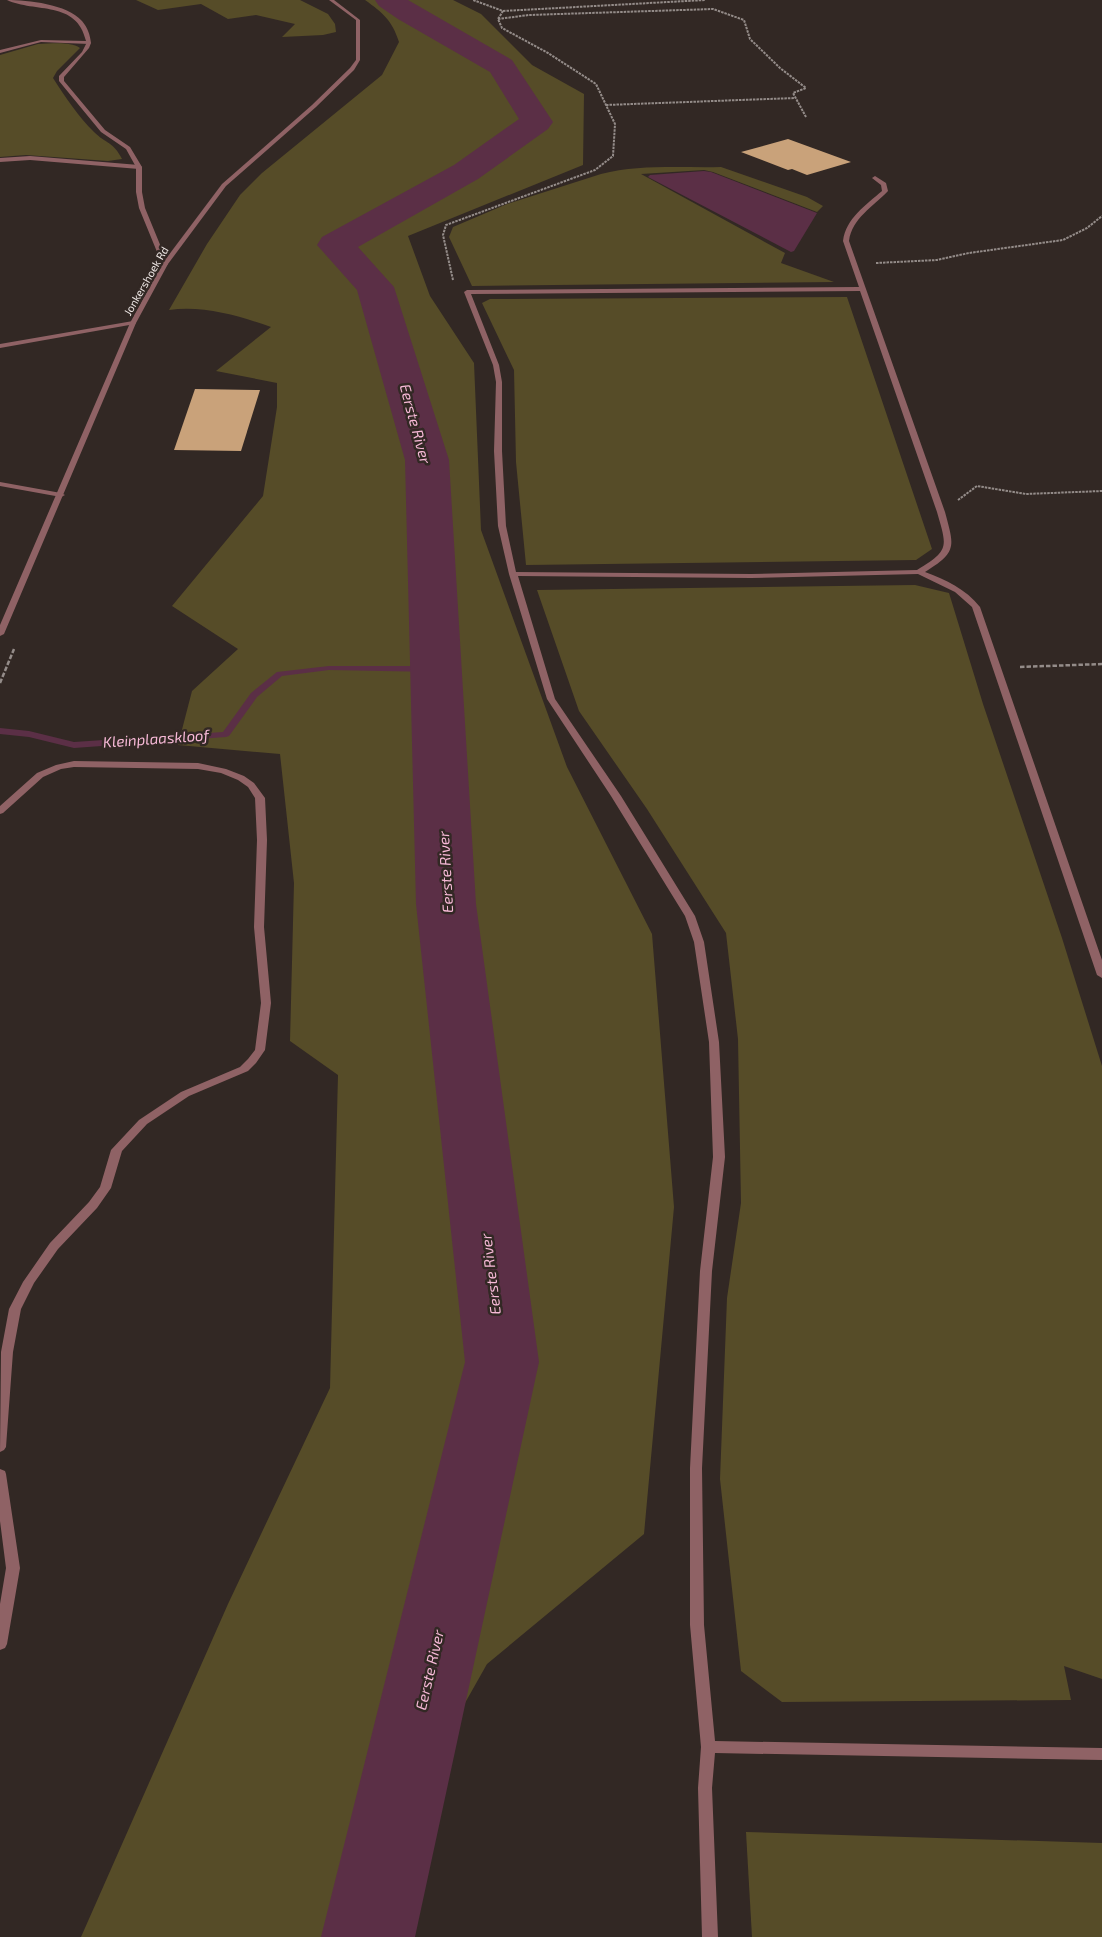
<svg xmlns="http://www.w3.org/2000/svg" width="1102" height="1937" font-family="'Exo 2',sans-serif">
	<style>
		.green { fill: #564c28 }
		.water { fill: #5b2f46 }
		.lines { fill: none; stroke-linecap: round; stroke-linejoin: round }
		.stream { fill: #5b2f46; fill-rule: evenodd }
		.river { fill: #5b2f46; fill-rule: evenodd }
		.building { fill: #c9a27a }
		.path-far1 { stroke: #948c89; stroke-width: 2; stroke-dasharray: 2.5 1; stroke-linecap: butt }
		.path { stroke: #948c89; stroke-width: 2.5; stroke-dasharray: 4.5 2; stroke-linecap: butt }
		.service { fill: #8f6265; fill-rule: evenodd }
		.minor { fill: #8f6265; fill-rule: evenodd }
		.tertiary { fill: #8f6265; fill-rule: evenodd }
		.labels { text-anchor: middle; stroke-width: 5; stroke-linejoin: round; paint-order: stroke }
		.far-street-label { font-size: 11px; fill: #ede6e4; stroke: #322824 }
		.water-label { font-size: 15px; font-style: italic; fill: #f7b9d7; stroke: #322824 }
	</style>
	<rect width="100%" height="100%" fill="#322824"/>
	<g class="green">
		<path d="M136 0H300L328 14 335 24 336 32 323 35 282 37 295 24 256 15 228 19 201 4 158 10Z"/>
		<path d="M365 0H453L481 14 532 65 584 94 583 165 408 236 430 296 474 363 481 530 567 767 652 934 674 1207 644 1534 487 1664 333 1937H81L228 1604 330 1388 338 1075 290 1041 294 883 280 754 178 745 192 691 238 649 172 606 263 496 277 407V383L216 371 271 327C240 316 203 305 169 310L207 244 240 195 262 173 382 75 399 42C392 20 383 13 365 0Z"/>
		<path d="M38 44C51 44 69 41 80 48L57 71 53 78C66 98 78 116 94 132 106 144 113 141 122 159L108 161 26 155 0 157V55Z"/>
		<path d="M721 167 807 197 823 206 817 212 713 172 704 170 641 174 785 253 781 263 834 282 472 286 449 237 453 227 507 204 601 174C640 164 682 168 721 167Z"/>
		<path d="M847 297 932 549 916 560 526 565 516 462 514 370 482 303 490 299Z"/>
		<path d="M915 585 949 593 983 704 1062 938 1102 1066V1679L1064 1666 1071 1700 782 1702 741 1671 720 1479 727 1298 741 1203 738 1039 726 933 647 809 579 711 537 590Z"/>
		<path d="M746 1832 1102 1843V1937H752Z"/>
	</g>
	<path class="water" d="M704 171 711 172 817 213 794 251 791 252 648 177 650 175Z"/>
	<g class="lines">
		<path class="stream" d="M329 666H436L440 669 436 672 329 670 282 676 257 697 229 736 226 737 74 748 29 737 0 734V728L29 731 74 742 223 732 251 693 277 672Z"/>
		<path class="river" d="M375 0H408L512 60 553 122 548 129 478 179 358 247 394 287 449 460 476 904 539 1362 415 1937H321L465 1362 416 904 405 460 357 290 317 245 322 237 454 165 519 119 490 72 398 19 379 6Z"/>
	</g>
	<g class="building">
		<path d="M788 139 851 162 807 175 792 169 788 170 741 152Z"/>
		<path d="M195 389 260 390 241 451 174 450Z"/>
	</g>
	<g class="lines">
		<g class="path-far1">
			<path d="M503 11 705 0"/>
			<path d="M498 19 529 15 713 9 744 20 750 39 780 68 806 88 793 93 806 117"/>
			<path d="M606 105 795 98"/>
			<path d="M876 263 937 260 969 253 1063 240 1087 228 1102 216"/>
			<path d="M453 280 443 235 446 225 595 170 613 156 615 124 596 84 548 53 502 28 498 19 503 11 473 0"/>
			<path d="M958 500 977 486 1026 494 1102 491"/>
		</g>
		<g class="path">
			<path d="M1020 667 1102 664"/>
			<path d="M0 683 14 649"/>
		</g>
		<g class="service">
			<path d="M7 0C28 0 67 4 82 21 88 28 90 35 91 43L89 44 41 42 0 53V50L41 40 86 41C77 0 35 13 7 0Z"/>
			<path d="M30 156 139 165 142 167 139 169 30 160 0 162V158Z"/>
			<path d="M0 482 61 493 65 495 61 497 0 486Z"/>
		</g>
		<g class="minor">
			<path d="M87 42 91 43 89 48 64 77V81L105 130 130 147 142 167V192L145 208 168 264 167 265 162 264 139 208 136 192V167L126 149 101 132 59 81V76L82 52Z"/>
			<path d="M875 176 886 183 888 191C873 207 852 218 849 241L945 512C954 546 958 552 925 572 946 580 966 589 980 607L1102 960V978L1097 975 972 607 955 592 918 574 751 578 518 576 555 699 621 796 695 916 704 942 719 1042 725 1157 712 1271 702 1468 704 1625 715 1741 1102 1748V1760L715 1753 712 1788 718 1937H702L698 1788 701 1747 690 1625V1468L700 1271 713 1157 709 1042 694 942 685 916 611 796 547 699 509 574 498 526 494 451 496 382 493 365 464 292 467 290 859 287 843 241C846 218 866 205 882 191L881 185 872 178ZM860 291 937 512C947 547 950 550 917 570L751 574 516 572 506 526 502 451V382L499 365 471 294Z"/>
			<path d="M133 321 136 323 135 324 0 348V344Z"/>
			<path d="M74 761 198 763 226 769 244 776 254 783 265 798 267 840 264 927 271 1003 265 1050 256 1063 248 1071 189 1096 147 1124 122 1151 111 1188 97 1208 58 1249 34 1283 21 1309 13 1352 6 1447 4 1450 0 1452 1 1352 9 1309 23 1282 50 1243 89 1202 100 1187 111 1150 139 1120 181 1092 240 1067 248 1059 255 1050 261 1003 254 927 257 840 255 798 248 787 238 780 221 773 198 769 74 767 61 769 43 777 3 813 0 814V806L37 773 56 765Z"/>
			<path d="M0 1469 5 1471 6 1474 20 1568 7 1644 5 1648 0 1650V1604L6 1568 0 1521Z"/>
		</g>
		<path class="tertiary" d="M329 0H334L360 20V60L354 70 316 107 226 186 168 264 136 323 4 634 0 636V625L130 323 162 264 222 184 312 105 350 68 356 60V20Z"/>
	</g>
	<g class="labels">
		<g class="far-street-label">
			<text transform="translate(146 281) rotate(-60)" y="4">Jonkershoek Rd</text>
		</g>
		<g class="water-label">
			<text transform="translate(415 424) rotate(75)" y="5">Eerste River</text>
			<text transform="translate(156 739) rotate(-4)" y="5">Kleinplaaskloof</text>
			<text transform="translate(446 872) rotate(-93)" y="5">Eerste River</text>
			<text transform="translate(491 1274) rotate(-97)" y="5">Eerste River</text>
			<text transform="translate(430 1670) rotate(-77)" y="5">Eerste River</text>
		</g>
	</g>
</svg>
